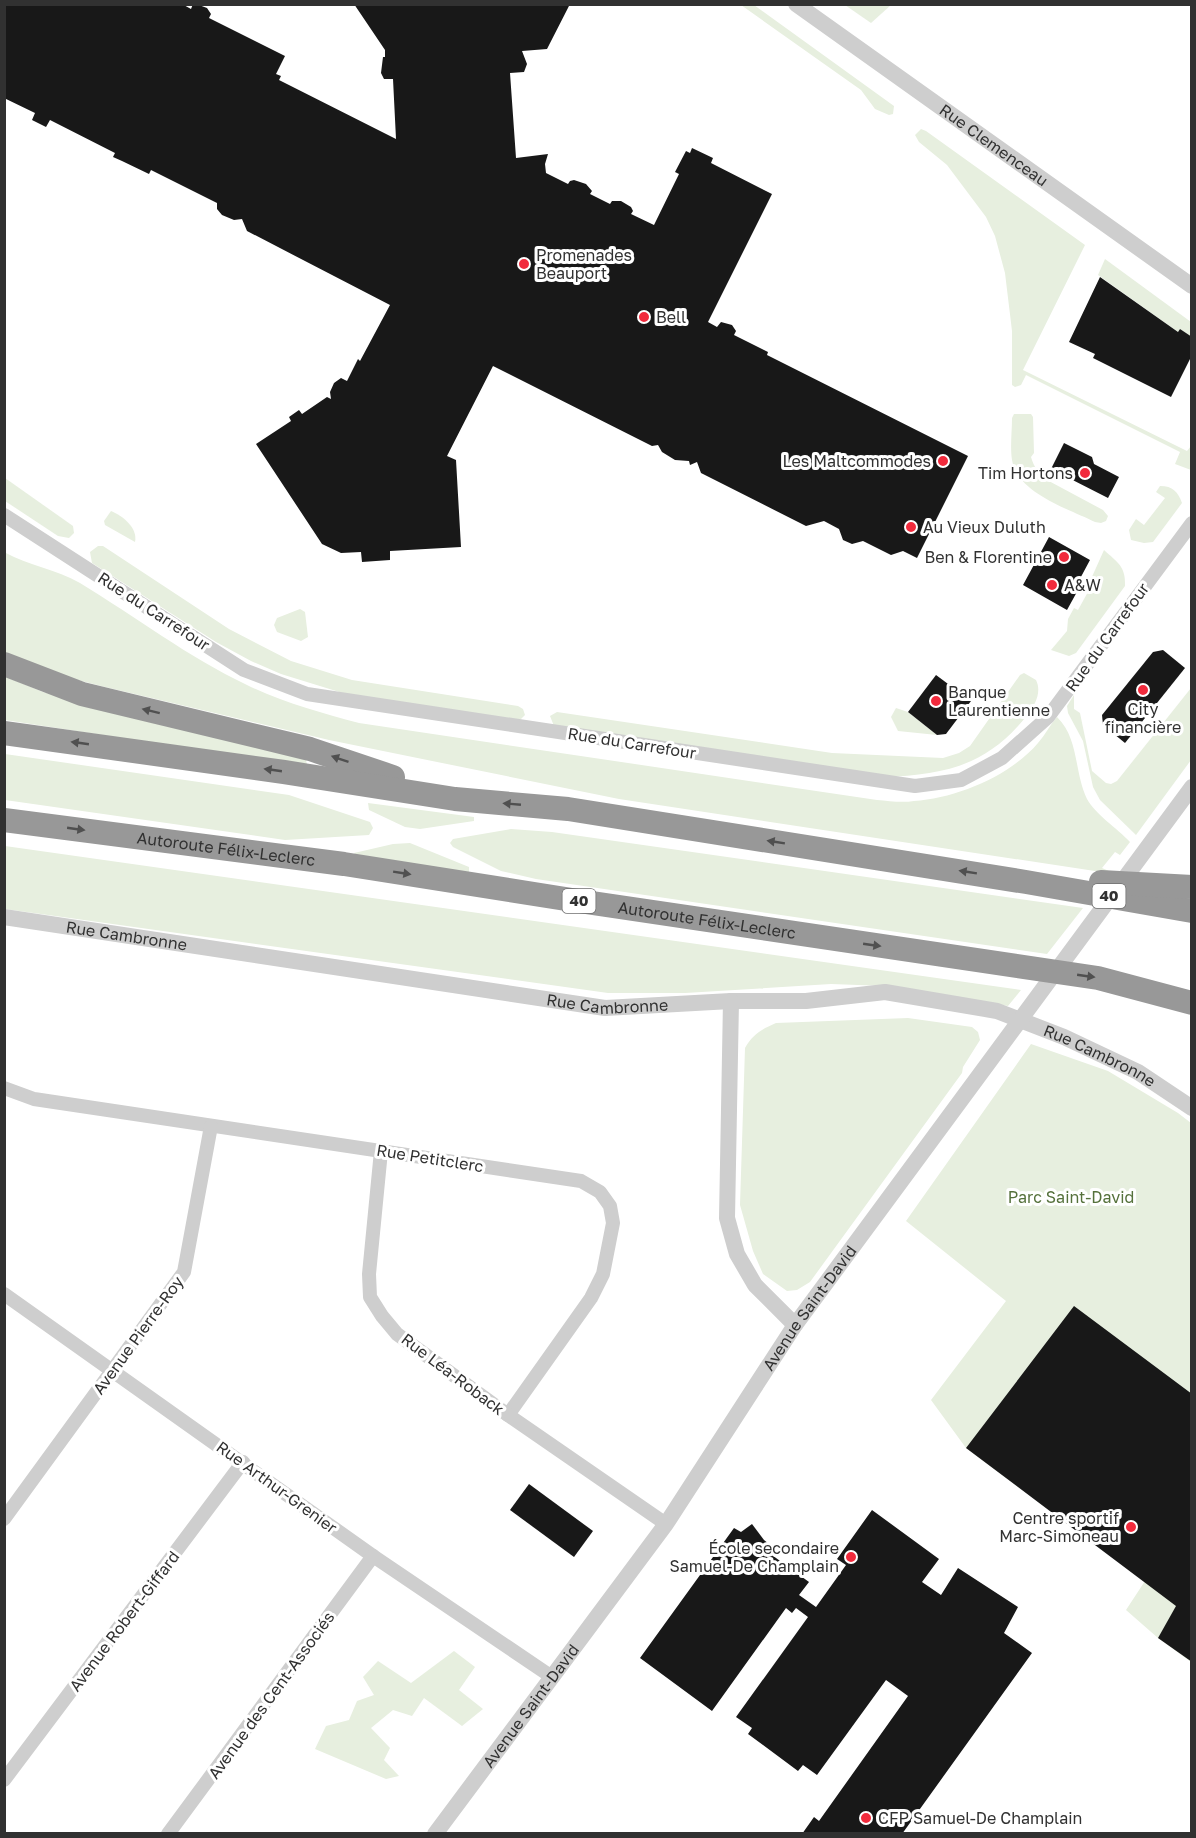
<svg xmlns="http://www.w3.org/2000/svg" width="1196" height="1838" font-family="'Golos Text',sans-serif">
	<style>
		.green { fill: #e7efdf }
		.building { fill: #181818 }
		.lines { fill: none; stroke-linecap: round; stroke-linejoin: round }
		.minor { stroke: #cecece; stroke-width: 14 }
		.tertiary { stroke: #cecece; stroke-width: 16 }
		.motorway { stroke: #989898; stroke-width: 24 }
		.oneway { fill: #505050 }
		.poi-dot { fill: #f12a3c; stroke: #fff; stroke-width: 2 }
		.labels { text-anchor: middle; stroke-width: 6; stroke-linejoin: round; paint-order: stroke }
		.shield { fill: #fff; stroke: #6f6f6f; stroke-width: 1.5 }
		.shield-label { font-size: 15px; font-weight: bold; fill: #313131 }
		.street-label { font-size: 16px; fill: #313131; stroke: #fff }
		.poi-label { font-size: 16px; fill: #313131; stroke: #fff; text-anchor: start }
		.park-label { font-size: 16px; fill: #55713b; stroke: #fff }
	</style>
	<rect width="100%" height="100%" fill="#fff"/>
	<g class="green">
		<path d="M741 5H754L894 106 893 114 889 115 875 109 861 90Z"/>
		<path d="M845 5H891L871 23Z"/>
		<path d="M921 129 926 131 1085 245 1023 370 1187 451 1191 446V470L1175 464 1180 452 1026 375 1021 385 1015 387 1012 385V331L1005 273 995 236 986 217 947 165 919 142 915 135Z"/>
		<path d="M1105 259 1191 322V337L1180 329 1178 332 1098 275Z"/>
		<path d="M1014 414H1031L1033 417 1034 453 1031 457C1034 468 1039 473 1047 480L1103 510 1108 516 1106 521 1101 523 1095 522C1069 509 1017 493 1012 460 1010 447 1012 431 1012 418Z"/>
		<path d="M5 478 73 526 74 533 69 538 58 536 5 501Z"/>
		<path d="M1160 486C1173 486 1178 492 1182 503L1153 542 1144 543 1131 540 1129 530 1136 519 1144 525 1165 498 1156 492Z"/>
		<path d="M111 511C123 516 138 528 135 542L105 525 104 521Z"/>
		<path d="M98 546H103L229 629 291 661 352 680 518 706 523 709 525 715 521 719 514 721 349 695 281 674 251 661 216 642 92 563 90 552Z"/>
		<path d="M1104 550C1117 562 1126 566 1125 586L1076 653 1069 656 1051 650 1067 631 1068 619 1074 608 1078 610 1094 581 1091 579Z"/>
		<path d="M4 552C29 566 56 569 80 583 136 617 188 657 247 685 282 702 321 713 359 723L877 800C889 801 902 803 914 801 957 798 1010 776 1038 743 1045 735 1050 725 1057 717 1079 738 1074 772 1087 799 1095 814 1117 828 1130 842L1120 855 1115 852 1102 868 1109 871 1108 873 619 799 329 740 105 687 54 674 5 657Z"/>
		<path d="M300 609 305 612 308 637 301 641 277 632 274 625 277 618Z"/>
		<path d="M1024 673 1036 680C1042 692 1035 705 1028 714 989 765 945 775 884 777L554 726 550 716 557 712 832 753 943 758 959 753 970 746 1020 675Z"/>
		<path d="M4 676 43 692 305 757 307 764 303 766 5 720Z"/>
		<path d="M1191 688V760L1136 835 1100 800 1093 787 1083 741 1068 713 1067 706 1074 695V709L1080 713 1092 771 1106 783 1111 784 1117 781Z"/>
		<path d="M896 708 908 712 937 735 898 731 891 717Z"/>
		<path d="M5 754 289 795 370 822 373 828 369 835 285 840 5 800Z"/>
		<path d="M368 803 474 817V821L420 829 405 827 369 810Z"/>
		<path d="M511 829 552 832 1083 908 1047 954 536 879 501 871 453 847 450 843 453 839Z"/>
		<path d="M410 843 469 867V872L358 858 354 853 393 844Z"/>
		<path d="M5 846 1021 990 1008 1006 885 986 831 984 685 993H608L5 909Z"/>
		<path d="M908 1018 972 1027 978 1032 980 1040 963 1067 962 1073 810 1282 797 1290 787 1291 763 1274 753 1251 740 1205 745 1048C753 1034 762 1029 776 1023Z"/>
		<path d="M1031 1044 1108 1071 1178 1113 1191 1123V1662L1158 1638 1126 1610 1145 1581 966 1448 931 1400 1006 1301 906 1221Z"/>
		<path d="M454 1651 475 1667 459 1690 483 1709 462 1726 424 1698 412 1716 393 1710 371 1728 390 1748 384 1760 399 1776 386 1779 315 1749 326 1726 349 1720 357 1701 374 1695 363 1677 378 1661 411 1683Z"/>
	</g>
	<g class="building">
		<path d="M4 4H182L191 9 193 4 199 5 207 8 211 14 209 18 285 56 276 74 281 76 279 80 396 139 393 79H384L381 73 383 57H385V50L354 4H570L547 49 522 51 527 64 524 72 510 73 516 158 548 154 545 164 546 173 568 184 570 181 574 180 586 184 592 191 590 194 610 204 612 201H621L631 207 633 211 631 214 654 225 679 174 675 172 686 151 690 153 692 148 713 158 711 163 772 194 708 322 717 327 721 322 732 325 736 331 734 335 768 352 767 355 968 456 917 558 903 551 891 555 863 541 852 544 843 540 839 529 824 521 806 526 701 473 697 462 690 465 689 461 675 460 662 452 658 445 652 446 493 366 447 456 456 460 461 547 390 551V560L362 562 361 552 341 553 322 544 256 444 291 421 289 417 299 410 302 414 327 397 331 399 330 392 334 383 341 378 347 381 358 359 360 361 390 305 247 231 242 219 234 220 222 215 217 209V203L151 170 149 174 122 161 113 157 115 153 50 120 46 127 32 120 35 113 4 98Z"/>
		<path d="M1100 277 1178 332 1180 329 1192 337V355L1171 397 1093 358 1095 354 1069 342Z"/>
		<path d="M1064 443 1092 457 1094 464 1119 477 1108 498 1051 469Z"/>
		<path d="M1049 537 1090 560 1075 588 1078 590 1067 610 1023 585Z"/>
		<path d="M1163 650 1185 668 1125 743 1103 725 1102 715 1153 652Z"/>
		<path d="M936 675 971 701 946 734 937 735 908 712Z"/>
		<path d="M1074 1306 1192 1394V1662L1158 1638 1176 1606 966 1448Z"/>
		<path d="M529 1484 593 1531 574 1557 510 1510Z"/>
		<path d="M872 1510 939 1559 922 1582 941 1595 958 1568 1018 1607 1004 1633 1032 1653 902 1834H802L814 1817 819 1821 908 1696 886 1680 817 1775 803 1765 798 1771 748 1734 752 1728 736 1717 808 1617 796 1608 792 1613 786 1608 712 1711 640 1658 734 1528 741 1532 752 1524 764 1540 769 1544 765 1550 809 1582 799 1595 816 1607 846 1565 837 1559Z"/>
	</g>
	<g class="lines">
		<g class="minor">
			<path d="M4 515 244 670 307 694 915 786 961 780 1002 758 1048 717 1192 523"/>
			<path d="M4 1088 34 1099 581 1181 600 1192 610 1206 613 1223 603 1274 591 1298 508 1415"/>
			<path d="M381 1151 369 1274 370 1297 382 1316 397 1334 508 1415 666 1524"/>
			<path d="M4 1294 373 1556 552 1677"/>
			<path d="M4 1519 184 1272 211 1126"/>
			<path d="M4 1780 243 1462"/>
			<path d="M168 1834 373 1556"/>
		</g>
		<g class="tertiary">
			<path id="s1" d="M796 4 1192 286"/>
			<path id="s2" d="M4 917 605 1008 731 1001H806L885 992 997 1011 1064 1037 1138 1072 1192 1108"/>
			<path d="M731 1001 727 1218 737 1254 755 1285 795 1325"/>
			<path id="s3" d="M435 1834 666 1524 795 1325 1192 787"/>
		</g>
		<g class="motorway">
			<path d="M4 664 82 694 310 749 393 777"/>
			<path d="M4 733 284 772 455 799 568 809 1026 882 1192 911"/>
			<path id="s4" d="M4 820 344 864 572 900 1098 978 1192 1003"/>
			<path d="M1101 882 1192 887"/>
		</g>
	</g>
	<defs><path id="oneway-solid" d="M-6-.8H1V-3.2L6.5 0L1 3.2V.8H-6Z" transform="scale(1.5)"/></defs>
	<g class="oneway">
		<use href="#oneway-solid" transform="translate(151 711) rotate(-166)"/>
		<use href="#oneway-solid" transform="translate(80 743) rotate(-172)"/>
		<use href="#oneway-solid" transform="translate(340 759) rotate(-161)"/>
		<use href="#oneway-solid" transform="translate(273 770) rotate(-172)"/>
		<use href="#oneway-solid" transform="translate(512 804) rotate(-175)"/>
		<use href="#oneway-solid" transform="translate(76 829) rotate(8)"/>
		<use href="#oneway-solid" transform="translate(776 842) rotate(-171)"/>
		<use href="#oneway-solid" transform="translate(968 872) rotate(-171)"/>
		<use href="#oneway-solid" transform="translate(402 873) rotate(9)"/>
		<use href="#oneway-solid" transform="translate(872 945) rotate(8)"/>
		<use href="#oneway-solid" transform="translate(1086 976) rotate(8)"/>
	</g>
	<g class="poi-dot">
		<circle cx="524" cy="264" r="6"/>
		<circle cx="644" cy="317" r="6"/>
		<circle cx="943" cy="461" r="6"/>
		<circle cx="1085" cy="473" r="6"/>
		<circle cx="911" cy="527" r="6"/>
		<circle cx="1064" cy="557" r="6"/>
		<circle cx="1052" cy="585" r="6"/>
		<circle cx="1143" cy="690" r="6"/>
		<circle cx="936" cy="701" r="6"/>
		<circle cx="1131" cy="1527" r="6"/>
		<circle cx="851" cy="1557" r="6"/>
		<circle cx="866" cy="1818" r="6"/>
	</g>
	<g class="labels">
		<g class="shield">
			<rect x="1092.5" y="884" width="33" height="24" rx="4.5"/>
			<rect x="562.5" y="889" width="33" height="24" rx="4.5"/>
		</g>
		<g class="shield-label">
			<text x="1109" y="901">40</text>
			<text x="579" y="906">40</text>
		</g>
		<g class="street-label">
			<text dy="6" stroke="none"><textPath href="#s1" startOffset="243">Rue Clemenceau</textPath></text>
			<text transform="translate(154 611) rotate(33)" y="6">Rue du Carrefour</text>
			<text transform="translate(1107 637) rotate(-54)" y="6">Rue du Carrefour</text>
			<text transform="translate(632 743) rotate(9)" y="6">Rue du Carrefour</text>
			<text dy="6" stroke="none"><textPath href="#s4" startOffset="224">Autoroute Félix-Leclerc</textPath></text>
			<text dy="6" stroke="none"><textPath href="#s4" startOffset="710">Autoroute Félix-Leclerc</textPath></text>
			<text dy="6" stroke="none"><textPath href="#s2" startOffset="124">Rue Cambronne</textPath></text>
			<text dy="6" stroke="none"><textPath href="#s2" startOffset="610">Rue Cambronne</textPath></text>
			<text dy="6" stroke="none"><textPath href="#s2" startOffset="1114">Rue Cambronne</textPath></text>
			<text transform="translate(430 1158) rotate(9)" y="6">Rue Petitclerc</text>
			<text dy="6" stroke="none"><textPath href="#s3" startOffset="646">Avenue Saint-David</textPath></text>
			<text transform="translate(138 1335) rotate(-54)" y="6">Avenue Pierre-Roy</text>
			<text transform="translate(453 1374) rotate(37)" y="6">Rue Léa-Roback</text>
			<text transform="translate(277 1487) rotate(36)" y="6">Rue Arthur-Grenier</text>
			<text transform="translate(124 1621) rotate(-53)" y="6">Avenue Robert-Giffard</text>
			<text transform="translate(271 1695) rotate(-54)" y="6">Avenue des Cent-Associés</text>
			<text dy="6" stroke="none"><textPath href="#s3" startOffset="160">Avenue Saint-David</textPath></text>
		</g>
		<g class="poi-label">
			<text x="536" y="261">Promenades<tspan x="536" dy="18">Beauport</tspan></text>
			<text x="656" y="323">Bell</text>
			<text x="931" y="467" text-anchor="end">Les Maltcommodes</text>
			<text x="1073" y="479" text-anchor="end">Tim Hortons</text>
			<text x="923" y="533">Au Vieux Duluth</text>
			<text x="1052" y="563" text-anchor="end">Ben &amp; Florentine</text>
			<text x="1064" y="591">A&amp;W</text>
			<text x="948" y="698">Banque<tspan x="948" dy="18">Laurentienne</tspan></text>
			<text x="1143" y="715" text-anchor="middle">City<tspan x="1143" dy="18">financière</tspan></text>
			<text x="1119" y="1524" text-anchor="end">Centre sportif<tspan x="1119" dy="18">Marc-Simoneau</tspan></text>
			<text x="839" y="1554" text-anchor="end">École secondaire<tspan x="839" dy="18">Samuel-De Champlain</tspan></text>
			<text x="878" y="1824">CFP Samuel-De Champlain</text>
		</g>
		<g class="park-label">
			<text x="1071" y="1203">Parc Saint-David</text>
		</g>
	</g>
	<rect width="1196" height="1838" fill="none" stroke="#313131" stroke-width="12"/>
</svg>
